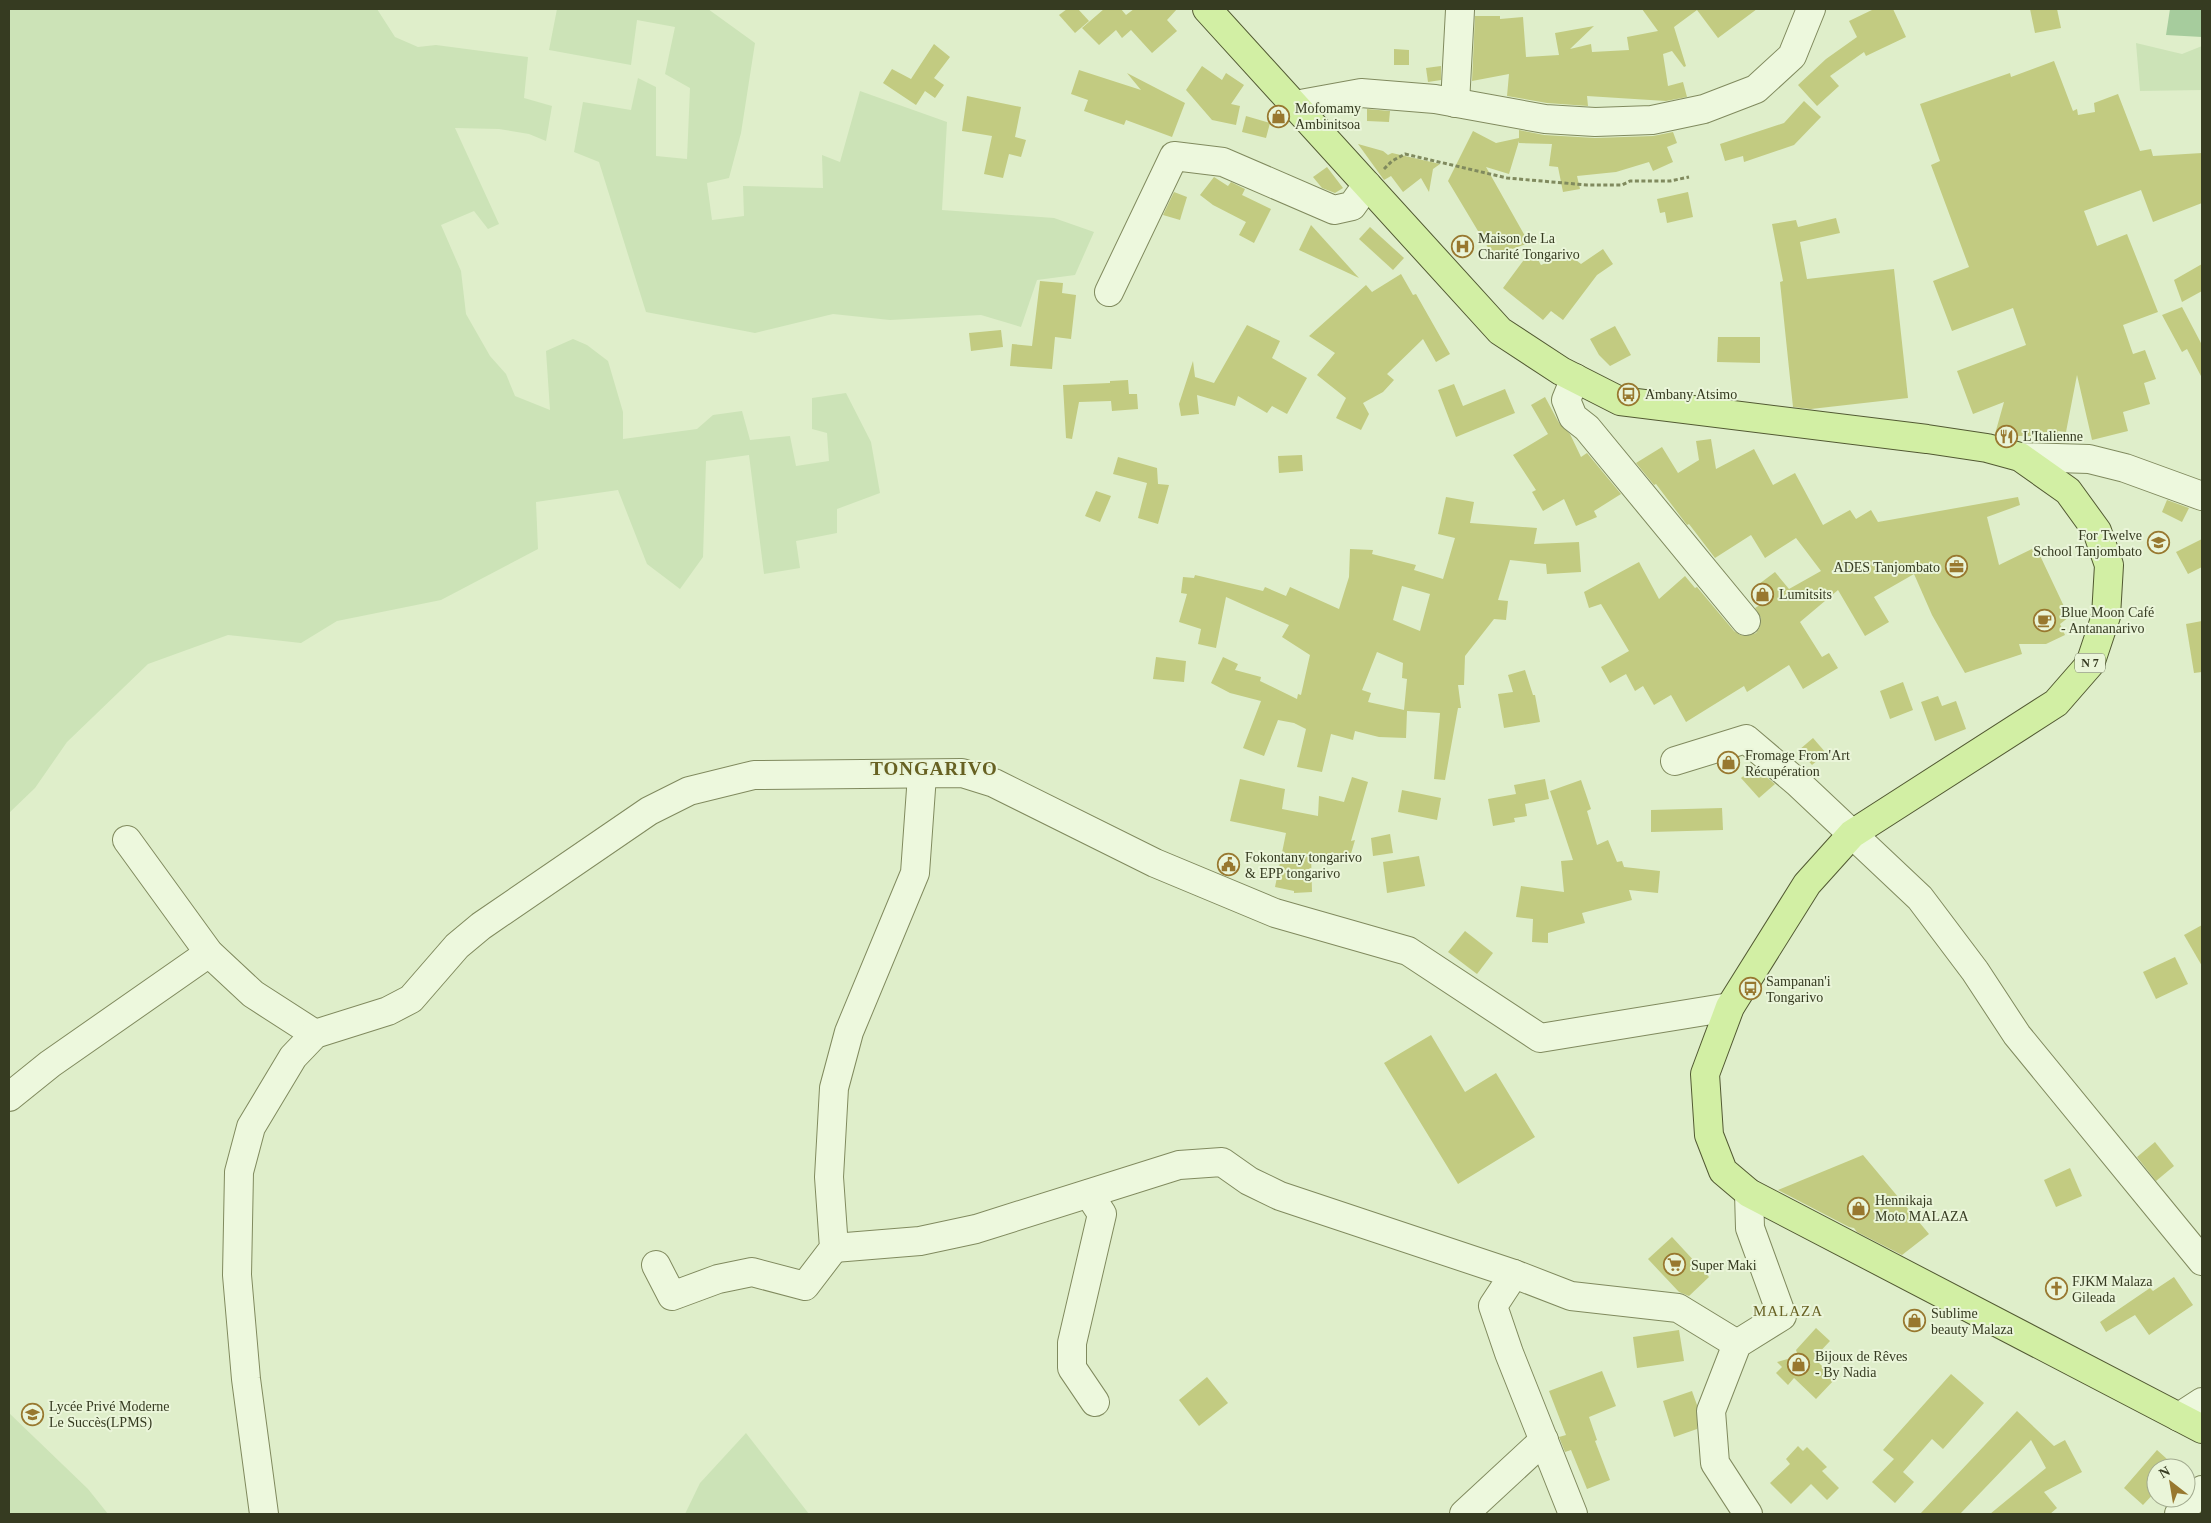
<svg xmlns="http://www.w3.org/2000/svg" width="2211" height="1523" font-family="Georgia,serif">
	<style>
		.farmland { fill: #cce3b7 }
		.green { fill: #a6cc9d }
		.building { fill: #c2cb81; fill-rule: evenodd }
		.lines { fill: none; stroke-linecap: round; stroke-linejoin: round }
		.minor-casing { stroke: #808a5e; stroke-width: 30 }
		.major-casing { stroke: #525932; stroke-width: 30 }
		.path { stroke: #808a5e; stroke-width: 3; stroke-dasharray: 4 2.5; stroke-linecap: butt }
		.minor { stroke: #edf8dd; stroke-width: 28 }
		.major { stroke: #d2efa4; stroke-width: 28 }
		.labels { text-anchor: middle; stroke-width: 4; stroke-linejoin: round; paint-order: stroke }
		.shield { fill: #eaf5d9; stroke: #6c7358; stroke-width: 1 }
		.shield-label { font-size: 12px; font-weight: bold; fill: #363b21 }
		.poi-label { font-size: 14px; fill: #363b21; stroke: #eaf5d9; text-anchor: start }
		.neighbourhood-label { font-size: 15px; letter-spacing: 1px; fill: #676122; stroke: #eaf5d9 }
		.district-label { font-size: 19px; font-weight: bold; letter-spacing: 1px; fill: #676122; stroke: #eaf5d9 }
	</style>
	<rect width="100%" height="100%" fill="#dfeeca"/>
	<g class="farmland">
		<path d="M9 9H377L395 37 418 47 436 45 528 57 524 98 552 106 546 141 529 134 499 129 455 128 499 224 488 229 474 211 441 225 461 271 466 314 490 356 506 374 515 396 550 410 546 351 573 339 587 345 608 361 623 412V439L697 429 713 415 742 411 750 440 790 436 796 466 829 461 827 433 812 429V398L846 393 871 442 880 493 837 509V533L796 541 800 568 764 574 749 455 706 461 703 557 680 589 647 564 618 490 536 502 538 549 441 600 337 621 301 643 228 635 148 664 67 742 35 788 9 813Z"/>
		<path d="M557 9H708L755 43 741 133 729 178 707 183 712 220 744 216 743 186 823 188 822 155 840 162 860 91 947 122 942 210 1054 218 1094 232 1075 275 1037 280 1021 327 981 315 890 320 833 314 755 333 646 312 599 162 574 152 583 102 631 110 638 78 656 87V156L687 159 690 88 665 74 675 27 637 20 631 65 549 50Z"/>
		<path d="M2136 43 2182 54 2202 46V90L2140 91Z"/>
		<path d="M9 1413 88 1489 108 1514H9Z"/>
		<path d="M746 1433 809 1514H685L700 1483Z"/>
	</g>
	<path class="green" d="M2170 9H2202V37L2166 35Z"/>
	<g class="building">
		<path d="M1067 9H1078L1089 21 1075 33 1059 15Z"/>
		<path d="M1104 9H1121L1126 15 1134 9H1177L1167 20 1177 31 1152 53 1131 30 1122 38 1116 30 1099 45 1082 28Z"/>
		<path d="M1642 9H1757L1718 38 1697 10 1674 27 1686 66 1684 67 1672 51 1663 54 1668 86 1683 82 1687 97 1666 101 1587 96 1588 106 1547 103 1507 96 1509 74 1472 81 1475 16H1500V19L1523 17 1526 57 1559 55 1555 33 1594 26 1570 49 1591 44 1592 52 1629 50 1627 37 1658 31Z"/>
		<path d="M1874 9H1893L1906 37 1866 56 1864 52 1830 76 1839 86 1817 106 1798 85 1826 59 1857 37 1849 21Z"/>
		<path d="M2030 9H2057L2061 28 2035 33Z"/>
		<path d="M934 44 950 57 934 78 944 85 935 98 925 91 916 105 883 83 892 69 911 79Z"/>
		<path d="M1394 49 1409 50V65H1394Z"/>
		<path d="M2054 61 2073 111 2077 109 2078 115 2095 112 2094 103 2118 94 2140 151 2151 149 2153 156 2202 153V203L2153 222 2141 190 2084 211 2097 246 2127 234 2158 312 2123 325 2133 354 2145 350 2156 379 2144 383 2150 404 2123 412 2128 431 2092 440 2077 375 2066 432 2058 431 2057 440 2031 436H2013V439L1995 434 2004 402 1973 414 1957 371 2026 345 2013 308 1952 331 1933 281 1969 267 1931 165 1940 161 1920 104 2010 73 2011 77Z"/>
		<path d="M1202 66 1222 80 1226 73 1244 85 1231 104 1240 106 1236 125 1212 120 1186 90Z"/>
		<path d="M1441 66V80L1428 82 1426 68Z"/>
		<path d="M1079 70 1141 90 1127 73 1185 103 1172 137 1126 120 1124 125 1084 111 1088 100 1071 94Z"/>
		<path d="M967 96 1021 107 1015 137 1026 140 1021 157 1009 154 1003 178 984 174 992 136 962 131Z"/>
		<path d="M1804 101 1821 117 1794 145 1744 162 1743 156 1725 161 1720 144 1784 123Z"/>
		<path d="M1367 109 1390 111 1389 122 1367 121Z"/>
		<path d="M1246 116 1270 123 1266 138 1242 132Z"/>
		<path d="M1519 130 1544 135 1595 138 1653 136 1673 132 1677 143 1667 147 1673 162 1653 171 1649 162 1616 172 1577 176 1580 189 1563 192 1558 167 1549 166 1552 144 1519 143V141L1509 174 1486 167 1529 243 1493 256 1448 181 1473 131 1496 143 1519 138Z"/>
		<path d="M1358 144 1383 151 1388 155 1392 153 1440 164 1433 169 1429 192 1421 178 1403 192 1391 176 1384 180Z"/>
		<path d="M1327 167 1343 188 1335 193 1322 188 1313 177Z"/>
		<path d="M1214 177 1228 186 1231 182 1245 189 1242 195 1271 209 1254 243 1239 235 1246 222 1213 205 1200 195Z"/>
		<path d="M1174 192 1187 197 1180 220 1163 215Z"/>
		<path d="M1688 192 1693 217 1667 223 1665 212 1660 213 1657 199Z"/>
		<path d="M1836 218 1840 233 1800 242 1807 279 1894 269 1908 398 1811 409 1793 407 1780 282 1783 281 1772 224 1796 220 1798 227Z"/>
		<path d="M1311 225 1359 278 1299 250Z"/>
		<path d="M1370 227 1404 258 1393 270 1359 239Z"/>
		<path d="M1532 249 1541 265 1568 254 1581 264 1603 249 1613 264 1597 275 1563 320 1551 311 1543 320 1503 288Z"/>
		<path d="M2202 264V291L2182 302 2174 280Z"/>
		<path d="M1401 274 1413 295 1416 294 1450 354 1436 362 1423 339 1387 374 1394 380 1383 392 1363 403 1369 414 1361 430 1336 418 1346 398 1317 375 1335 353 1309 336 1366 285 1372 292Z"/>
		<path d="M1040 281 1063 283 1062 293 1076 295 1071 339 1055 337 1052 369 1010 366 1012 344 1032 346Z"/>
		<path d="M2182 307 2202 345V378L2187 349 2182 352 2162 315Z"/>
		<path d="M1247 325 1280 341 1272 358 1307 378 1287 414 1272 406 1267 413 1238 396 1235 406 1197 395 1199 414 1181 416 1179 404 1193 361 1195 377 1214 383Z"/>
		<path d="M1615 326 1631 355 1610 366 1599 355 1590 339Z"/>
		<path d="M1001 330 1003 347 971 351 969 333Z"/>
		<path d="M1718 337H1760V363L1717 362Z"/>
		<path d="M1128 380 1129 394H1137L1138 409 1112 411 1111 401 1079 402 1072 439 1066 438 1063 385 1110 383V381Z"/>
		<path d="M1454 384 1463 406 1505 389 1515 413 1456 437 1438 390Z"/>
		<path d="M1545 397 1559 423 1570 434 1581 457 1587 453 1621 494 1594 511 1597 517 1576 526 1564 499 1543 511 1532 492 1536 490 1513 455 1548 434 1531 405Z"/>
		<path d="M1711 439 1716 469 1754 449 1773 485 1795 473 1823 525 1850 510 1856 519 1871 510 1878 522 2018 497 2020 505 1987 517 1999 565 2036 547 2069 617 2060 624 2065 635 2046 644H2019L2022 654 1965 673 1932 615 1914 574 1874 597 1889 622 1865 636 1838 590 1800 622 1822 657 1829 653 1838 668 1803 689 1789 665 1747 692 1744 686 1686 722 1671 695 1654 705 1643 686 1635 691 1626 674 1610 683 1601 667 1629 651 1601 604 1589 608 1584 592 1639 562 1659 599 1685 576 1695 588 1697 587 1734 631 1740 635 1748 636 1756 633 1760 627 1761 618 1755 608 1766 601 1755 587 1775 572 1789 589 1821 571 1796 538 1765 558 1751 535 1715 558 1689 524 1687 525 1656 484 1654 485 1636 463 1662 447 1678 473 1699 460 1696 441Z"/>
		<path d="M1302 455 1303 471 1279 473 1278 456Z"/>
		<path d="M1118 457 1157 468 1158 484 1169 485 1158 524 1138 518 1147 483 1113 474Z"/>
		<path d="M1096 491 1111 496 1100 522 1085 516Z"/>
		<path d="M1446 497 1474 502 1470 523 1537 528 1534 544 1579 542 1581 572 1547 574 1546 564 1510 560 1498 600 1508 601 1506 620 1494 619 1465 656 1464 685H1458L1461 708H1458L1445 780 1434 779 1440 713 1407 711 1406 738 1379 737 1355 731 1353 740 1331 734 1322 772 1297 767 1306 729 1294 723 1278 720 1264 756 1243 748 1261 701 1230 693 1211 683 1223 657 1238 664 1235 670 1261 677 1260 681 1297 699 1298 694 1301 695 1310 655 1282 637 1289 625 1226 597 1216 648 1198 644 1201 629 1179 622 1187 594 1181 593 1183 577 1194 578 1195 575 1263 591 1265 587 1286 596 1290 587 1339 609 1349 577 1350 549 1373 550 1372 554 1416 565 1414 570 1443 579 1455 538 1438 534ZM1402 586 1430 594 1420 631 1393 620ZM1377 652 1403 663 1402 678 1407 679 1404 710 1368 702 1371 693 1362 690Z"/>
		<path d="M2167 500 2189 508 2182 522 2162 512Z"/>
		<path d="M2202 539V567L2188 574 2176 552Z"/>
		<path d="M2202 621V672L2194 673 2186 624Z"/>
		<path d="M1156 657 1186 661 1184 682 1153 679Z"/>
		<path d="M1525 670 1533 695H1535L1540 722 1504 728 1498 694 1513 692 1508 675Z"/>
		<path d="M1903 682 1913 710 1890 719 1880 691Z"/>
		<path d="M1938 696 1942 706 1956 701 1966 729 1935 741 1921 702Z"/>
		<path d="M1813 738 1826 753 1812 765 1799 750Z"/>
		<path d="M1754 767 1775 784 1759 798 1741 778Z"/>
		<path d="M1352 777 1368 782 1351 841 1355 840 1348 864 1311 854 1312 892 1294 893V891L1275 887 1286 833 1230 821 1240 779 1285 789 1282 809 1318 816 1319 796 1344 802Z"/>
		<path d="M1545 779 1549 799 1525 804 1527 816 1514 818 1515 822 1493 826 1488 799 1516 794 1514 785Z"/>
		<path d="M1581 780 1591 809 1587 811 1597 845 1608 840 1617 862 1622 861 1624 867 1660 871 1658 893 1629 890 1632 900 1582 913 1585 923 1548 933V943L1532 942 1533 919 1516 917 1521 886 1564 892 1561 861 1573 860 1550 791Z"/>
		<path d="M1402 790 1441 798 1437 820 1398 812Z"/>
		<path d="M1722 808 1723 830 1651 832V810Z"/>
		<path d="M1390 834 1393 853 1373 856 1371 838Z"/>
		<path d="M1419 856 1425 886 1387 893 1383 862Z"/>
		<path d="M2202 925V966L2184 935Z"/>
		<path d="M1465 931 1493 953 1477 974 1448 952Z"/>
		<path d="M2175 957 2188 984 2156 999 2143 972Z"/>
		<path d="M1431 1035 1465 1092 1496 1073 1535 1137 1458 1184 1384 1063Z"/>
		<path d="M2155 1142 2174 1166 2156 1181 2137 1157Z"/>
		<path d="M1863 1155 1929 1234 1902 1255 1857 1232 1854 1228 1849 1227 1778 1190Z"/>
		<path d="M2070 1168 2082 1196 2056 1207 2044 1180Z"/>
		<path d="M1672 1237 1709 1277 1689 1296 1679 1292 1648 1259Z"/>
		<path d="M2174 1277 2193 1305 2149 1335 2135 1315 2106 1332 2100 1322 2150 1288 2153 1291Z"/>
		<path d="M1816 1328 1830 1341 1814 1358 1835 1379 1816 1399 1794 1378 1788 1385 1776 1373 1782 1367 1777 1362 1798 1356 1796 1350Z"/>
		<path d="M1679 1330 1684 1361 1637 1368 1633 1337Z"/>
		<path d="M1602 1371 1616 1406 1589 1417 1597 1440 1595 1441 1610 1480 1587 1489 1571 1450 1565 1452 1559 1437 1566 1435 1549 1391Z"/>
		<path d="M1951 1374 1984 1403 1943 1449 1932 1439 1903 1472 1914 1482 1895 1503 1872 1482 1894 1459 1883 1450Z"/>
		<path d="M1207 1377 1228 1403 1199 1426 1179 1400Z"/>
		<path d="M1692 1391 1697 1405V1429L1674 1437 1663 1401Z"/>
		<path d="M2017 1411 2054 1446 2065 1440 2082 1472 2044 1492 2057 1508 2050 1514H1990L2046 1468 2031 1440 1960 1514H1920Z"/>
		<path d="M1798 1446 1803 1451 1807 1447 1827 1467 1822 1471 1839 1488 1827 1500 1811 1484 1791 1504 1770 1483 1790 1464 1786 1459Z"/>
		<path d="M2157 1450 2177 1468H2156V1491L2143 1505 2124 1488Z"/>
	</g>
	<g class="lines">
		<defs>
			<g id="minor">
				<path d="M1455 103 1460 10"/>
				<path d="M1295 105 1361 93 1435 99 1545 119 1595 122 1652 120 1704 109 1756 89 1792 56 1811 9"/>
				<path d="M1109 292 1174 156 1223 162 1334 210 1352 206 1367 185"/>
				<path d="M1575 378 1566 400 1573 417 1587 428 1746 621"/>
				<path d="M2020 457 2089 459 2125 468 2202 496"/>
				<path d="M1675 761 1746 739 1798 783 1920 898 1975 971 2017 1035 2202 1261"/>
				<path d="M127 840 209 953 253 994 315 1034"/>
				<path d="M9 1097 50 1064 209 953"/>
				<path d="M1089 1194 1102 1214 1072 1343V1368L1095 1402"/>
				<path d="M834 1248 920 1241 976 1229 1179 1165 1222 1162 1249 1181 1280 1196 1514 1274 1571 1296 1678 1308 1737 1344"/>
				<path d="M656 1265 672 1296 718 1279 752 1272 805 1286 834 1248 829 1177 834 1088 849 1032 915 873 922 775"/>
				<path d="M1514 1274 1493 1306 1509 1353 1573 1514"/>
				<path d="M2179 1417 2202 1402"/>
				<path d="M264 1514 246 1379 237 1275 239 1172 251 1127 293 1057 315 1034 388 1011 411 999 457 946 481 926 649 811 689 791 754 775 962 773 994 783 1155 863 1275 913 1408 951 1540 1038 1730 1007"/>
				<path d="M1464 1514 1544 1440"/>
				<path d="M1748 1514 1715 1463 1711 1411 1737 1344 1782 1316 1750 1228 1749 1193"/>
				<path d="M2179 1514 2202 1490"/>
			</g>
			<path id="major" d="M1207 9 1500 331 1561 371 1620 401 1927 439 1987 448 2020 457 2068 491 2097 531 2109 565 2106 616 2090 664 2056 703 1852 834 1807 884 1730 1007 1705 1074 1709 1135 1723 1171 1749 1193 2202 1429"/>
		</defs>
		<use href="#minor" class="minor-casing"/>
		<use href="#major" class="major-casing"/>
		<path class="path" d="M1384 169 1392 161 1405 154 1507 178 1587 185H1622L1630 181H1670L1689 177"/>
		<use href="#minor" class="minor"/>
		<use href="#major" class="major"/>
	</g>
	<defs>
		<symbol id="shop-ring" viewBox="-11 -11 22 22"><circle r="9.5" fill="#eaf5d9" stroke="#98782f" stroke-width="1.5"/><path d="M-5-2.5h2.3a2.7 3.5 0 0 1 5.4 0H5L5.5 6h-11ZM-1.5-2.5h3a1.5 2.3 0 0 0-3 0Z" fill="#98782f"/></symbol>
		<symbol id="hospital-ring" viewBox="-11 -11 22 22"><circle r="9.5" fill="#eaf5d9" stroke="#98782f" stroke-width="1.5"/><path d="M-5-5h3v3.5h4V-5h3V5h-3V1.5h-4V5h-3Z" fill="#98782f"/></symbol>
		<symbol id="bus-ring" viewBox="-11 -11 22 22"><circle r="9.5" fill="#eaf5d9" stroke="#98782f" stroke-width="1.5"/><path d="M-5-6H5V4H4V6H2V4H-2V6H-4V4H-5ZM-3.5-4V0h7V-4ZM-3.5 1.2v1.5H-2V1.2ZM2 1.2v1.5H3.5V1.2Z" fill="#98782f"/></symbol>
		<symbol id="restaurant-ring" viewBox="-11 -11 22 22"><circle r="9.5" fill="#eaf5d9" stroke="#98782f" stroke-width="1.5"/><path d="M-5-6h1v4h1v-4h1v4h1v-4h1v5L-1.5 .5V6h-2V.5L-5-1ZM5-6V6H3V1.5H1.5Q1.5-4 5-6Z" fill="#98782f"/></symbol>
		<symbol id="school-ring" viewBox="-11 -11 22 22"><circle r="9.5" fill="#eaf5d9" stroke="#98782f" stroke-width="1.5"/><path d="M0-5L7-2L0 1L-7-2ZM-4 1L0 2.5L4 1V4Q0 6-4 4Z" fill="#98782f"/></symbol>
		<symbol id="office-ring" viewBox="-11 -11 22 22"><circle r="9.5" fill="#eaf5d9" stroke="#98782f" stroke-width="1.5"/><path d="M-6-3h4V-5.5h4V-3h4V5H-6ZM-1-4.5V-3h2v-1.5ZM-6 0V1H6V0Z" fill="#98782f"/></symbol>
		<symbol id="cafe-ring" viewBox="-11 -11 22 22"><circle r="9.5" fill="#eaf5d9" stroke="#98782f" stroke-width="1.5"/><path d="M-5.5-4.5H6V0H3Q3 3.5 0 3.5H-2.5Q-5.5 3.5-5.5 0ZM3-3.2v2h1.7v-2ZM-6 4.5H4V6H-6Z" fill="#98782f"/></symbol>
		<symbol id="civic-ring" viewBox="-11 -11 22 22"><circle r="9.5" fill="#eaf5d9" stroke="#98782f" stroke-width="1.5"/><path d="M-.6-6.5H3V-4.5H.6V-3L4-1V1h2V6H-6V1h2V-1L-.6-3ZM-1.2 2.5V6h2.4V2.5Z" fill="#98782f"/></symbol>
		<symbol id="supermarket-ring" viewBox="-11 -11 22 22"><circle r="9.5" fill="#eaf5d9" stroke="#98782f" stroke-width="1.5"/><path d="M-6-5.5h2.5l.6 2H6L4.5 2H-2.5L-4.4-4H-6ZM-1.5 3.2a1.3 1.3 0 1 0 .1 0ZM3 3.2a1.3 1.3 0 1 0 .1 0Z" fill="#98782f"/></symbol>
		<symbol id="church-ring" viewBox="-11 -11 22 22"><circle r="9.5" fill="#eaf5d9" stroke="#98782f" stroke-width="1.5"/><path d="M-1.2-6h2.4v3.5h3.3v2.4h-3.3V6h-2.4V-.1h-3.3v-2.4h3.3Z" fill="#98782f"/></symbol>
	</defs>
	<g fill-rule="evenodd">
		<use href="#shop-ring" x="1266" y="104" width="25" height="25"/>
		<use href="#hospital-ring" x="1450" y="234" width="25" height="25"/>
		<use href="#bus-ring" x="1616" y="382" width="25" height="25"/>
		<use href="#restaurant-ring" x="1994" y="424" width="25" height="25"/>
		<use href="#school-ring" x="2146" y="530" width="25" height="25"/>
		<use href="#office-ring" x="1944" y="554" width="25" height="25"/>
		<use href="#shop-ring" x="1750" y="582" width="25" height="25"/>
		<use href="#cafe-ring" x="2032" y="608" width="25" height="25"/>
		<use href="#shop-ring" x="1716" y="750" width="25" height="25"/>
		<use href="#civic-ring" x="1216" y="852" width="25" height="25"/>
		<use href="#bus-ring" x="1738" y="976" width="25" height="25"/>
		<use href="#shop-ring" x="1846" y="1196" width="25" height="25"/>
		<use href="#supermarket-ring" x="1662" y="1252" width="25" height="25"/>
		<use href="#church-ring" x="2044" y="1276" width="25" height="25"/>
		<use href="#shop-ring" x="1902" y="1308" width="25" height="25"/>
		<use href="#shop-ring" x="1786" y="1352" width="25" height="25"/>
		<use href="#school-ring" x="20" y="1402" width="25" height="25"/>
	</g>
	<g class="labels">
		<rect class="shield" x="2075" y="653.5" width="30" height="19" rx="4"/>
		<g class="shield-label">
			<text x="2090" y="667">N 7</text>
		</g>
		<g class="poi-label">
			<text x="1295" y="113">Mofomamy<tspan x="1295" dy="16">Ambinitsoa</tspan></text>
			<text x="1478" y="243">Maison de La<tspan x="1478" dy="16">Charité Tongarivo</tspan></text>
			<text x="1645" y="399">Ambany Atsimo</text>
			<text x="2023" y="441">L'Italienne</text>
			<text x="2142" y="540" text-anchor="end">For Twelve<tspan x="2142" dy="16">School Tanjombato</tspan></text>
			<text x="1940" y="572" text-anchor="end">ADES Tanjombato</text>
			<text x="1779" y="599">Lumitsits</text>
			<text x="2061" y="617">Blue Moon Café<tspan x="2061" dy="16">- Antananarivo</tspan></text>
			<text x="1745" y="760">Fromage From'Art<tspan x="1745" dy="16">Récupération</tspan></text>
			<text x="1245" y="862">Fokontany tongarivo<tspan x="1245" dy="16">&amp; EPP tongarivo</tspan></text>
			<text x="1766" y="986">Sampanan'i<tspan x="1766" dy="16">Tongarivo</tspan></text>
			<text x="1875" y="1205">Hennikaja<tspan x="1875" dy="16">Moto MALAZA</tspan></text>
			<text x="1691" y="1270">Super Maki</text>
			<text x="2072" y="1286">FJKM Malaza<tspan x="2072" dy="16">Gileada</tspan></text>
			<text x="1931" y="1318">Sublime<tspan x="1931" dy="16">beauty Malaza</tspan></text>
			<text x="1815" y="1361">Bijoux de Rêves<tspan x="1815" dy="16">- By Nadia</tspan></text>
			<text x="49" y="1411">Lycée Privé Moderne<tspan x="49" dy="16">Le Succès(LPMS)</tspan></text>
		</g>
		<g class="neighbourhood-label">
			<text x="1788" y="1316">MALAZA</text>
		</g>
		<g class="district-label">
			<text x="934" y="775">TONGARIVO</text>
		</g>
	</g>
	<rect width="2211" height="1523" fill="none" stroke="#363b21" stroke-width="20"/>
	<g transform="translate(2171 1483) rotate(329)"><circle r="24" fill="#eaf5d9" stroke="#a2ab8f"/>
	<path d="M0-4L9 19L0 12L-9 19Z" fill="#98782f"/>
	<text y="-8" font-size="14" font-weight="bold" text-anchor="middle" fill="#363b21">N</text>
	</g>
</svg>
